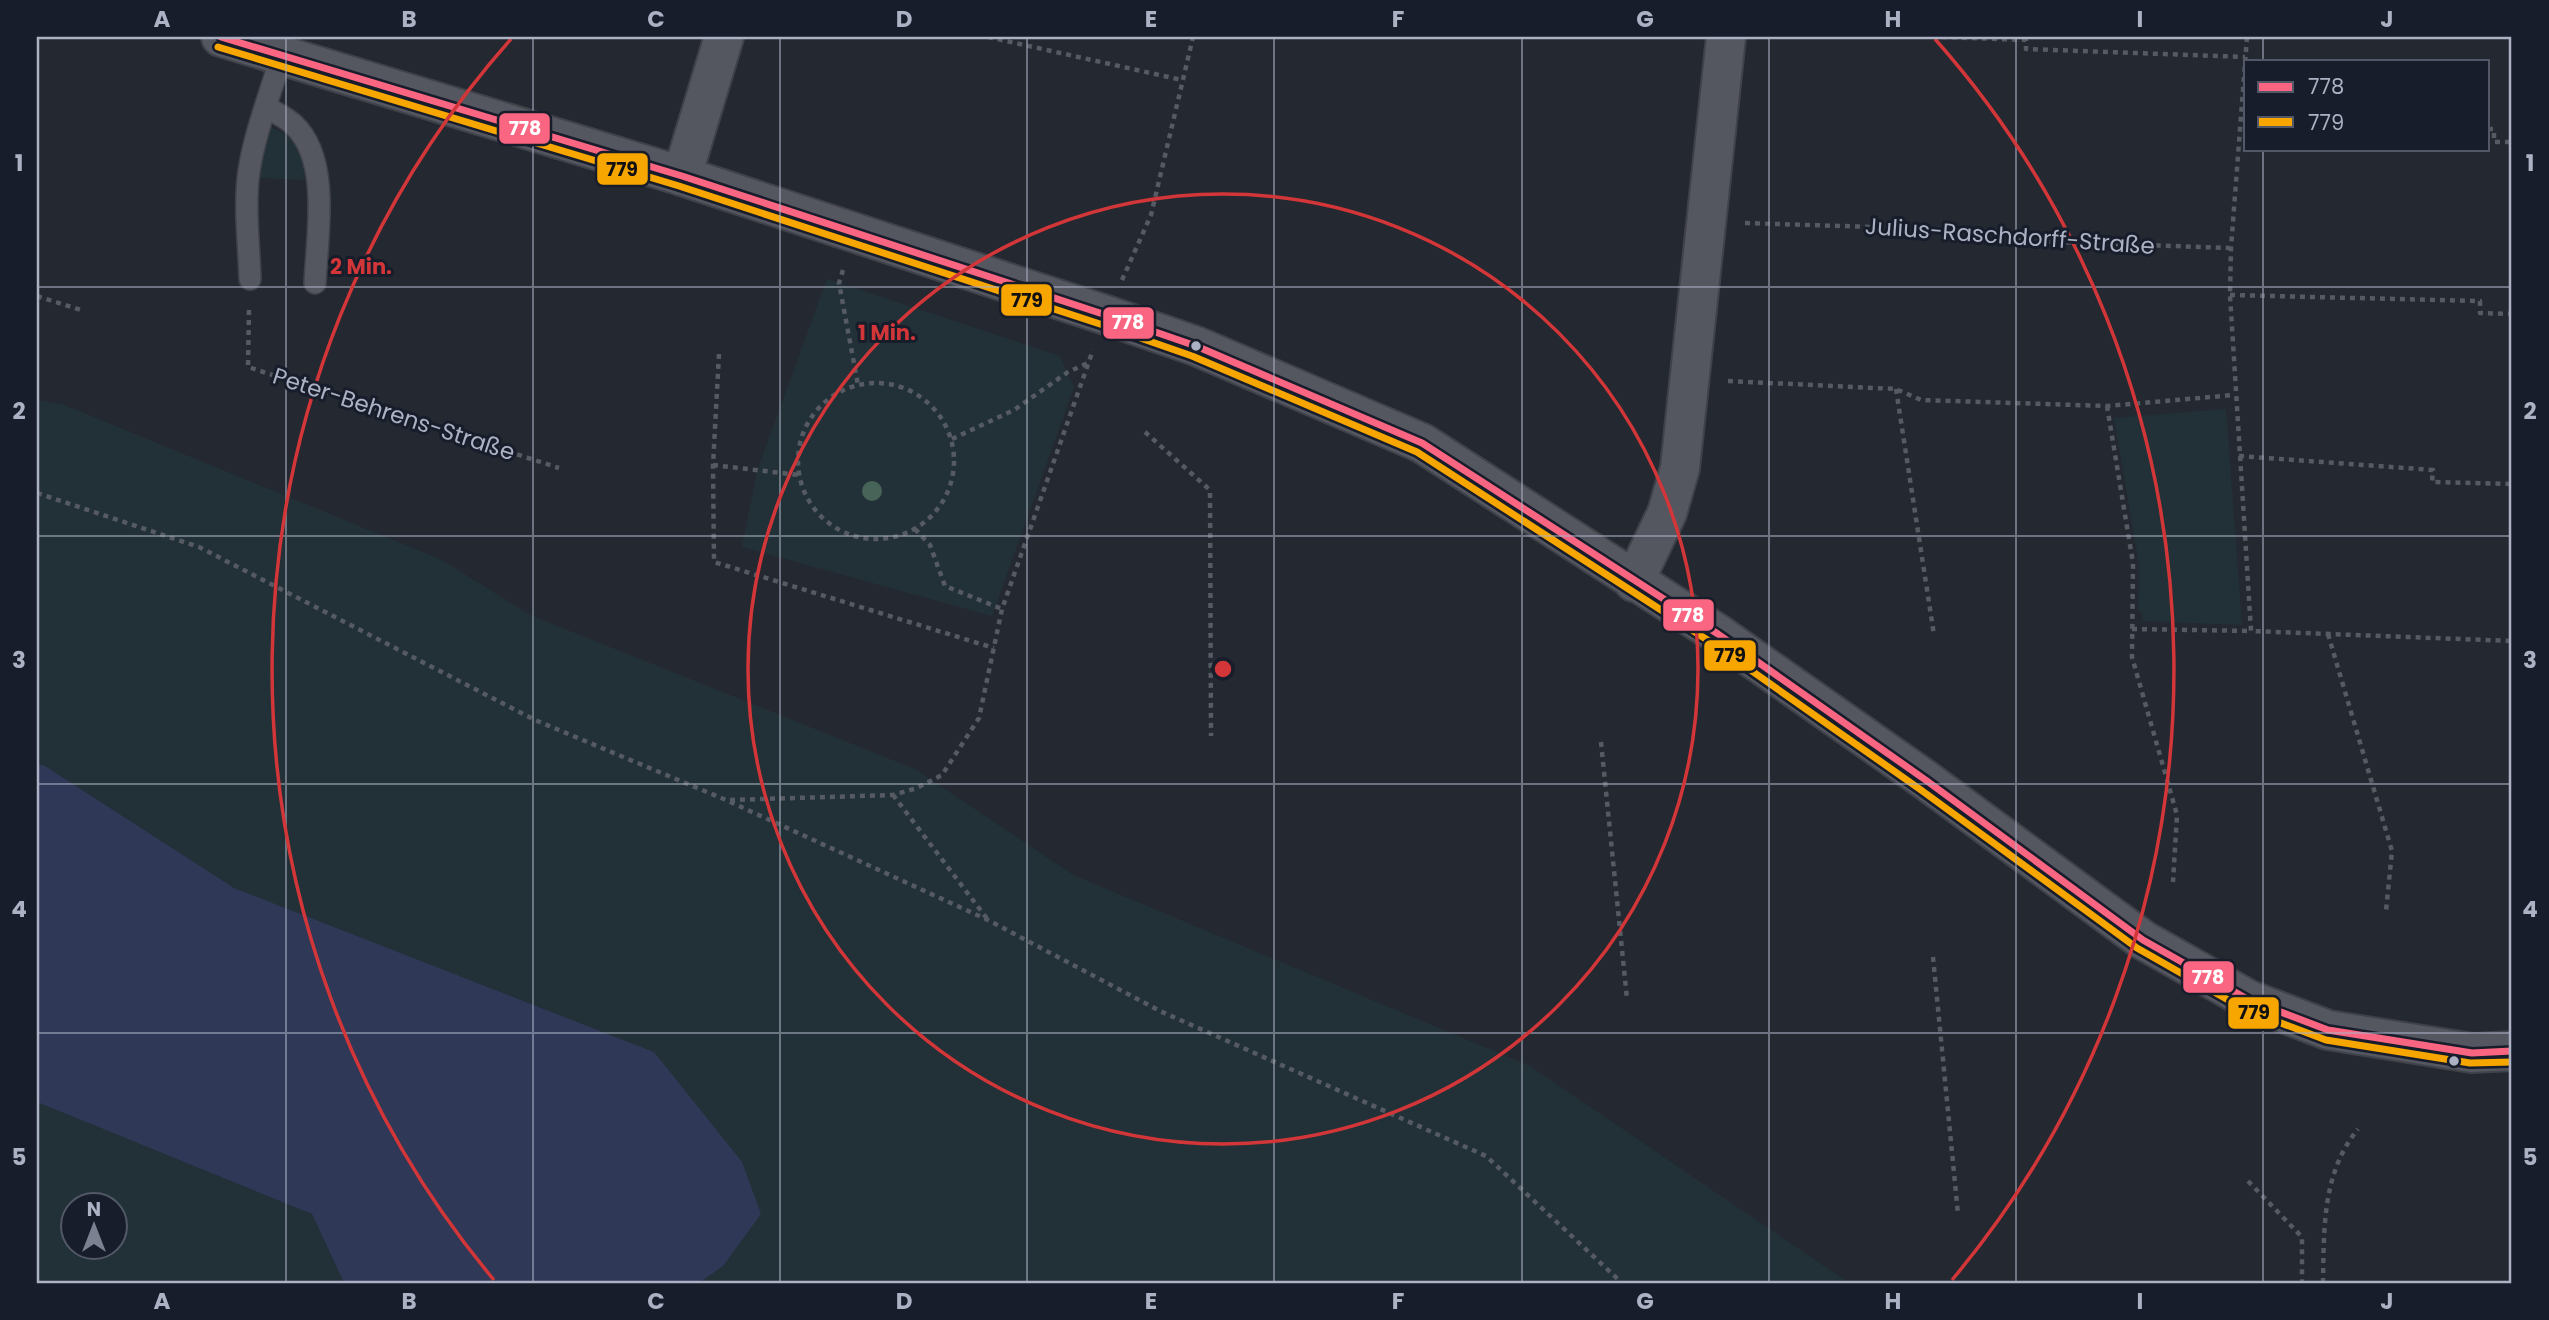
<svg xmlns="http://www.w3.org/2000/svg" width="2549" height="1320" font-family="Poppins,sans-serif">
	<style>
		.green { fill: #223137; fill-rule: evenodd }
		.water { fill: #303857 }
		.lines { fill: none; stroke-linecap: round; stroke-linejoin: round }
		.lane-casing { stroke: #40424a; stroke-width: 24 }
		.street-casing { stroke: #40424a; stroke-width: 42 }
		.path { stroke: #565a63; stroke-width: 4.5; stroke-dasharray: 5 5; stroke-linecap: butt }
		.lane { stroke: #545660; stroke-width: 21 }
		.street { stroke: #545660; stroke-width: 38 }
		.bus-1-casing { stroke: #181d2b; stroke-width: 12 }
		.bus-2-casing { stroke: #181d2b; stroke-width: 12 }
		.bus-1 { stroke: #fa6682; stroke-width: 7 }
		.bus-2 { stroke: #f7a600; stroke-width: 7 }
		.tree { fill: #486358 }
		.grid { fill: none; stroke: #acb1c4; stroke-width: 2; stroke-opacity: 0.55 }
		.ring { fill: none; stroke: #d23638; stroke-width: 3.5 }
		.bus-dot { fill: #acb1c4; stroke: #181d2b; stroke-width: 2.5 }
		.labels { text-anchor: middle; stroke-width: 6; stroke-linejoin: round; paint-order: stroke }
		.street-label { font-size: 23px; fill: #acb1c4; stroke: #181d2b }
		.centre { fill: #d23638; stroke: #181d2b; stroke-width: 3.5 }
		.ring-label { font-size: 21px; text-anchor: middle; font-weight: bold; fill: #d23638; stroke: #181d2b; stroke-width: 6; stroke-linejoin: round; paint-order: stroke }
		.line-badge { stroke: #181d2b; stroke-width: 2.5 }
		.badge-label { font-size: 19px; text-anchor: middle; font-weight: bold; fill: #fff }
		.pale-badge-label { font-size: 19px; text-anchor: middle; font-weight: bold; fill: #111 }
		.neatline { fill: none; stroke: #acb1c4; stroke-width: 2.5 }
		.grid-label { font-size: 23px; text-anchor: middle; font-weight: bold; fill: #acb1c4 }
	</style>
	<rect width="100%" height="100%" fill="#242831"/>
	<g class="green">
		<path d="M272 128C296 135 304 158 305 180L260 178V166L268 129Z"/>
		<path d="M827 279 1060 356 1074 387 992 616 742 547 757 471Z"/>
		<path d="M37 400 62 404 442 560 530 615 915 769 1073 875 1530 1066 1849 1283H699L723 1266 654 1052 234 888 45 766 37 764Z"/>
		<path d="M2226 409 2242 625 2142 621 2143 614 2138 610 2139 564 2114 418Z"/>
		<path d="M37 1102 312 1214 344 1283H37ZM74 1204H116V1246H74Z"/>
	</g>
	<path class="water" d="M37 764 45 766 234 888 654 1052 742 1162 761 1214 723 1266 699 1283H344L312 1214 37 1102Z"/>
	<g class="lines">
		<defs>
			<g id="lane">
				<path d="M267 107C275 113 287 118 294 125 331 160 317 236 315 283"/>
				<path d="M250 279C249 245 244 205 249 171 255 132 270 95 281 57"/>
			</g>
			<g id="street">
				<path d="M221 37 682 176 1106 315 1196 346 1422 443 1718 634 1927 781 2143 940 2182 962 2249 1000 2328 1030 2472 1053 2512 1051"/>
				<path d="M682 176 724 37"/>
				<path d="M1634 582 1667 513 1680 468 1726 37"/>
			</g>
		</defs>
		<use href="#lane" class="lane-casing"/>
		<use href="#street" class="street-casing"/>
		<g class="path">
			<path d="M988 37 1182 80"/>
			<path d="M1942 37 2026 40V49L2245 57"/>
			<path d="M2247 37 2231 248 2230 295 2251 631 2512 641"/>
			<path d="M2488 129H2494V142H2512"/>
			<path d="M1745 223 2001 231V240L2230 248"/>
			<path d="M843 270 839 283 858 385"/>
			<path d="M1122 280 1151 215 1193 37"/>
			<path d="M2230 295 2480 301V313L2512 314"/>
			<path d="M37 296 84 311"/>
			<path d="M249 310 248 367 559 468"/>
			<path d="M719 354 713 465 714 562 994 648"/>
			<path d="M1728 381 1896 389 1921 400 2107 406 2234 395"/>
			<circle cx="876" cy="461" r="78"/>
			<path d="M1896 389 1934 635"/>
			<path d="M2107 406 2133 563 2132 657 2177 815 2173 882"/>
			<path d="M1145 432 1210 490 1211 736"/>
			<path d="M952 439 1014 410 1068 372 1088 363"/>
			<path d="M2239 456 2433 470 2432 482 2512 484"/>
			<path d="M713 465 799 475"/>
			<path d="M37 493 199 547 535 720 726 800 988 920 1160 1011 1486 1156 1622 1283"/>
			<path d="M915 529 930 545 945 586 1002 609"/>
			<path d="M2132 629 2251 631"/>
			<path d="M2328 634 2392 851 2386 911"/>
			<path d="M1601 742 1627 999"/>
			<path d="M893 795 988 920"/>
			<path d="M730 800 893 795 917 788 942 775 979 718 1002 609 1093 350"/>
			<path d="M1933 957 1958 1214"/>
			<path d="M2248 1181 2302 1237V1283"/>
			<path d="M2323 1283C2324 1229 2322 1173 2358 1129"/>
		</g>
		<use href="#lane" class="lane"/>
		<use href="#street" class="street"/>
		<defs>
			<path id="bus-1" d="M221 37 682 176 1106 315 1196 346 1422 443 1718 634 1927 781 2143 940 2249 1000 2328 1030 2472 1053 2512 1051"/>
			<path id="bus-2" d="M218 47 679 186 1103 325 1192 356 1417 452 1712 643 1921 790 2137 948 2244 1009 2326 1040 2470 1063 2512 1062"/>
		</defs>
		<use href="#bus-1" class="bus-1-casing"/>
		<use href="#bus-2" class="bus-2-casing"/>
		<use href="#bus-1" class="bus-1"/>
		<use href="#bus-2" class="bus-2"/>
	</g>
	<circle class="tree" cx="872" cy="491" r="10"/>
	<path class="grid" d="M286 37V1283M533 37V1283M780 37V1283M1027 37V1283M1274 37V1283M1522 37V1283M1769 37V1283M2016 37V1283M2263 37V61M2263 149V1283M37 287H2512M37 536H2512M37 784H2512M37 1033H2512"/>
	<g class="ring">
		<circle cx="1223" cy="669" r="475"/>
		<path d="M494 1280A951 951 0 0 1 511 39M1935 39A951 951 0 0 1 1952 1280"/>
	</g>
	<g class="bus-dot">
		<circle cx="1196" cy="346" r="6"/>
		<circle cx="2454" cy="1061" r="6"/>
	</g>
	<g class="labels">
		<g class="street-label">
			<text transform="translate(2010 236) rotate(4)" y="8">Julius-Raschdorff-Straße</text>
			<text transform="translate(394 414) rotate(18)" y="8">Peter-Behrens-Straße</text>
		</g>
	</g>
	<circle cx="1223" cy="669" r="10" class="centre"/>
	<g class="ring-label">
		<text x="361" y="274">2 Min.</text>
		<text x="887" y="340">1 Min.</text>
	</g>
	<g class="line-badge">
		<rect x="498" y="112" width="53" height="33" rx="7" fill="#fa6682"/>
		<rect x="596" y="152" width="53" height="34" rx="7" fill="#f7a600"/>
		<rect x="1000" y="283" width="53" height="34" rx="7" fill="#f7a600"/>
		<rect x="1102" y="306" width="53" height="34" rx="7" fill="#fa6682"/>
		<rect x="1662" y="598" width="53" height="34" rx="7" fill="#fa6682"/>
		<rect x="1703" y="639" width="54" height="33" rx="7" fill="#f7a600"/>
		<rect x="2182" y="960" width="53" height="34" rx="7" fill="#fa6682"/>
		<rect x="2227" y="996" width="53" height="34" rx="7" fill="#f7a600"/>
	</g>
	<g class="badge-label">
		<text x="525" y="135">778</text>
		<text x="1128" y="329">778</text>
		<text x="1688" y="622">778</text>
		<text x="2208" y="984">778</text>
	</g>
	<g class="pale-badge-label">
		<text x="622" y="176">779</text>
		<text x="1027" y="307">779</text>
		<text x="1730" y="662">779</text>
		<text x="2254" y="1019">779</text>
	</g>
	<rect width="2549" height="1320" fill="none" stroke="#181d2b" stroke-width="77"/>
	<rect x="2244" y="60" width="245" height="91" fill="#181d2b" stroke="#535868" stroke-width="2"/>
	<rect x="2258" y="82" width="35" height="10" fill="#fa6682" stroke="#535868" stroke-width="2"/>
	<text x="2308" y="94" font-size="21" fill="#acb1c4">778</text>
	<rect x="2258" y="117" width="35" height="10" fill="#f7a600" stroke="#535868" stroke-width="2"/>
	<text x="2308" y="130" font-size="21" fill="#acb1c4">779</text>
	<g transform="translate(94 1226)"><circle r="33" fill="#181d2b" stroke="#535868" stroke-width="2"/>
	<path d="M0-5L12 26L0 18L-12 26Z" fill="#7c8191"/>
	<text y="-10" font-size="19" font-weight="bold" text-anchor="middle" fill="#acb1c4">N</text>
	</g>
	<rect x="38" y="38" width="2472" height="1244" class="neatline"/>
	<g class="grid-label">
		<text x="162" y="27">A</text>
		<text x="409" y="27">B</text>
		<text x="656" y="27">C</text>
		<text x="904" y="27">D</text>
		<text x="1151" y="27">E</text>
		<text x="1398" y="27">F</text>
		<text x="1645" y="27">G</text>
		<text x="1893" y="27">H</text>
		<text x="2140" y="27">I</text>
		<text x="2387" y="27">J</text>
		<text x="19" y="171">1</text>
		<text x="2530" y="171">1</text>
		<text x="19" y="419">2</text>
		<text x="2530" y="419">2</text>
		<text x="19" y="668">3</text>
		<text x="2530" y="668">3</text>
		<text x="19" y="917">4</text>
		<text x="2530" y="917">4</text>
		<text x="19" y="1165">5</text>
		<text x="2530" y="1165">5</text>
		<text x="162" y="1309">A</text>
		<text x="409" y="1309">B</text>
		<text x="656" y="1309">C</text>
		<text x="904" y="1309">D</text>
		<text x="1151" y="1309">E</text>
		<text x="1398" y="1309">F</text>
		<text x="1645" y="1309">G</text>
		<text x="1893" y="1309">H</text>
		<text x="2140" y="1309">I</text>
		<text x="2387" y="1309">J</text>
	</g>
</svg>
